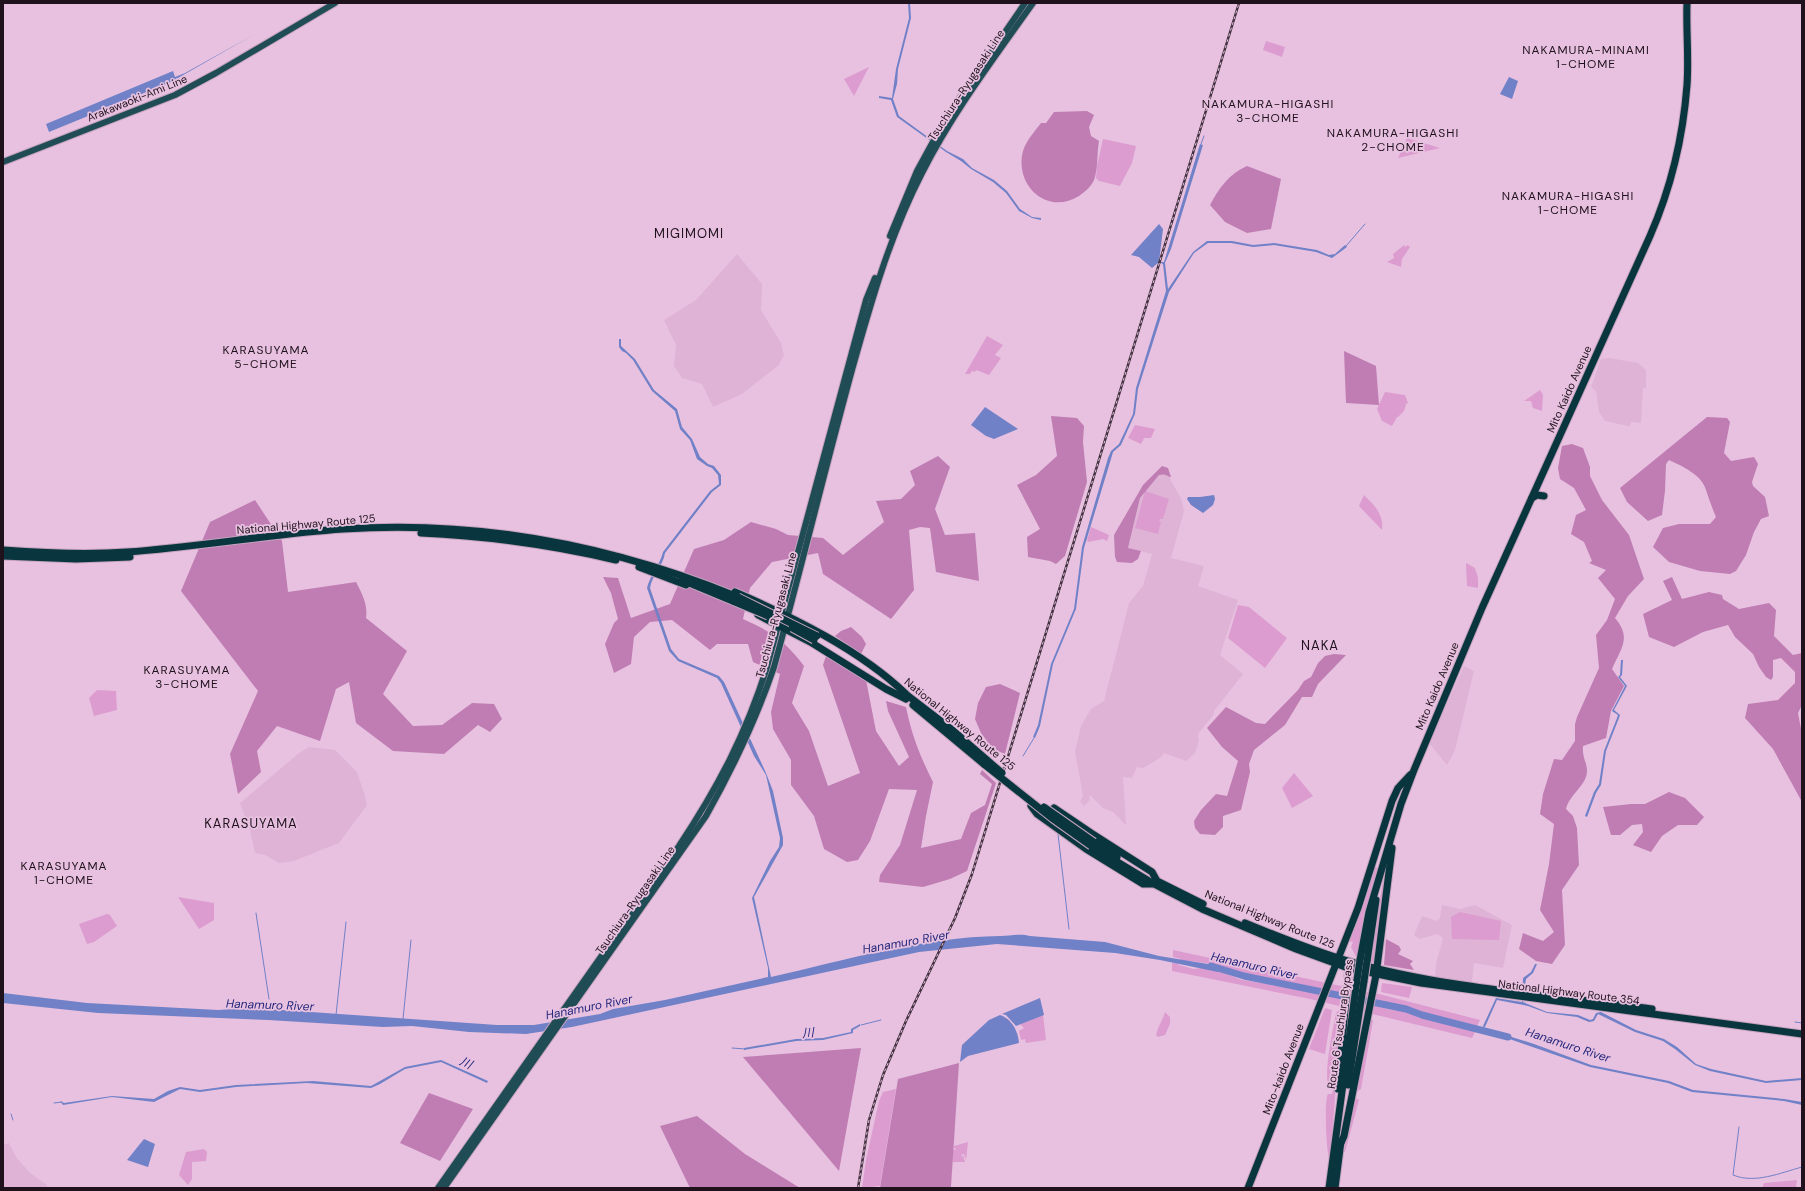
<svg xmlns="http://www.w3.org/2000/svg" width="1805" height="1191" font-family="'DM Sans','Noto Sans JP',sans-serif">
	<style>
		.built { fill: #dfb3d6 }
		.green { fill: #dc9cd0 }
		.forest { fill: #bf7db3 }
		.water { fill: #7181c7 }
		.lines { fill: none; stroke-linecap: round; stroke-linejoin: round }
		.stream { stroke: #7181c7; stroke-width: 1 }
		.river { stroke: #7181c7; stroke-width: 7 }
		.major-casing { stroke: #c4a2bd; stroke-width: 8 }
		.highway-casing { stroke: #c4a2bd; stroke-width: 9 }
		.major { stroke: #1f4c55; stroke-width: 6 }
		.highway { stroke: #09363e; stroke-width: 7 }
		.rail-casing { stroke: #42313f; stroke-width: 2.5 }
		.rail { stroke: #e8c1e0; stroke-width: 1; stroke-dasharray: 3; stroke-linecap: butt }
		.highway-bridge-casing { stroke: #c4a2bd; stroke-width: 9; stroke-linecap: butt }
		.highway-bridge { stroke: #09363e; stroke-width: 7 }
		.labels { text-anchor: middle; stroke-width: 3.5; stroke-linejoin: round; paint-order: stroke }
		.street-label { font-size: 11px; fill: #1f121d; stroke: #e8c1e0 }
		.neighbourhood-label { font-size: 12px; letter-spacing: 1px; fill: #1f121d; stroke: #e8c1e0 }
		.water-label { font-size: 12px; font-style: italic; fill: #22277b; stroke: #e8c1e0 }
		.quarter-label { font-size: 13px; letter-spacing: 1px; fill: #1f121d; stroke: #e8c1e0 }
	</style>
	<rect width="100%" height="100%" fill="#e8c1e0"/>
	<g class="built">
		<path d="M737 254 762 284 761 310 781 343 784 355 779 365 742 394 713 407 702 384 682 378 674 366 676 345 664 320 696 300Z"/>
		<path d="M1609 358 1638 363 1646 370V388H1643L1641 423 1631 422 1630 426H1628L1605 421 1599 412 1596 391 1591 387 1601 359Z"/>
		<path d="M1164 473 1169 475 1172 483 1181 498 1184 511 1171 558 1204 566 1198 586 1238 600 1220 655 1243 674 1214 711V714L1198 734 1199 741 1195 753 1186 761 1164 753 1160 758 1143 768 1137 767 1132 778 1123 777 1126 825 1113 812 1103 808 1090 795 1089 801 1084 806 1080 802 1083 796 1075 751 1081 726 1091 709 1104 701 1129 603 1143 586 1152 554 1128 548 1140 498 1153 481 1159 475Z"/>
		<path d="M1464 666 1474 671 1455 750 1447 765 1429 743Z"/>
		<path d="M309 747 335 750 357 772 364 793 367 805 339 843 294 861 279 863 265 855 255 853 250 830 240 803 299 753Z"/>
		<path d="M1442 905 1460 909 1475 905 1512 925 1503 968 1474 963 1472 982 1435 977 1436 964 1443 938 1437 934 1420 939 1414 935 1422 916 1437 921 1440 918Z"/>
		<path d="M9 1143 16 1157 29 1172 48 1186 45 1188H3V1145Z"/>
	</g>
	<g class="green">
		<path d="M1266 41 1285 47 1282 57 1263 50Z"/>
		<path d="M869 67 854 96 844 79Z"/>
		<path d="M1407 138 1440 148 1398 158Z"/>
		<path d="M1103 139 1136 146 1132 163 1120 186 1099 181 1096 178 1097 166Z"/>
		<path d="M1404 245 1405 247 1408 245 1410 247 1402 259 1401 267 1387 262 1394 258 1393 254Z"/>
		<path d="M987 336 1003 345 995 355 1001 358 989 375 976 370 975 372 972 371 970 374H965Z"/>
		<path d="M1540 390 1543 395 1542 411 1533 408 1531 401H1524Z"/>
		<path d="M1385 392 1405 395 1408 403 1406 404 1404 411 1398 417H1397L1392 426 1382 421 1377 409Z"/>
		<path d="M1135 425 1155 429 1151 438H1144L1141 444 1128 438Z"/>
		<path d="M1145 491 1169 499 1163 519H1160L1159 521 1161 522 1158 534 1135 528Z"/>
		<path d="M1364 495C1374 505 1384 514 1382 530L1359 506Z"/>
		<path d="M1091 527 1109 535 1107 541 1103 539 1088 542 1087 540Z"/>
		<path d="M1466 563 1475 568 1478 578V588L1467 586Z"/>
		<path d="M1238 605 1249 607 1287 638 1265 668 1228 638Z"/>
		<path d="M97 690 116 691 117 710 94 716 89 698Z"/>
		<path d="M1294 773 1313 796 1292 808 1282 788Z"/>
		<path d="M1375 867 1378 868 1367 913H1364L1357 959 1351 947 1353 942 1348 941 1364 903Z"/>
		<path d="M1383 881H1385L1376 963 1369 962V960Z"/>
		<path d="M178 897 214 903V920L199 929Z"/>
		<path d="M1460 912 1501 921 1499 940 1452 939 1451 917Z"/>
		<path d="M107 914 110 915 117 926 94 942 87 944 79 924Z"/>
		<path d="M1173 950 1383 995 1480 1020 1477 1026 1443 1017H1437L1403 1006 1383 1002 1380 1004 1340 995V994L1244 973 1212 964 1191 961 1189 964 1180 960 1181 959 1173 957Z"/>
		<path d="M1172 963H1177L1179 965 1194 969 1208 967 1242 980 1290 987 1293 989H1301L1355 1002H1368L1371 1005 1392 1010 1407 1011 1417 1017 1448 1023 1475 1032 1472 1038 1310 999 1172 971Z"/>
		<path d="M1382 983 1412 987 1409 998 1381 992Z"/>
		<path d="M1325 1008 1332 1010 1325 1054 1309 1049Z"/>
		<path d="M1339 1010H1342L1330 1161C1326 1154 1324 1100 1328 1094H1332L1333 1089 1329 1088C1323 1076 1333 1028 1336 1013Z"/>
		<path d="M1165 1012 1170 1017V1024L1165 1035 1158 1037 1156 1035C1158 1026 1163 1020 1165 1012Z"/>
		<path d="M1043 1015 1046 1040 1026 1043 1025 1039 1021 1040 1019 1031 1024 1028 1020 1024Z"/>
		<path d="M1370 1016 1373 1021 1361 1089 1356 1092V1098L1359 1100 1345 1152H1344L1354 1092Z"/>
		<path d="M896 1089 880 1186 862 1188 866 1160 879 1101 883 1092Z"/>
		<path d="M968 1142 966 1160 964 1154H962L961 1158 963 1155 965 1162H953V1150L957 1149 954 1148V1146Z"/>
		<path d="M204 1149 207 1152 206 1161 192 1162V1179L188 1185 179 1175 186 1152Z"/>
		<path d="M1797 1180 1796 1188H1762L1764 1183Z"/>
	</g>
	<g class="forest">
		<path d="M1087 111 1094 115 1089 127 1091 136 1099 141C1097 152 1098 166 1095 177 1093 185 1086 191 1079 196 1047 216 1014 185 1023 151 1026 141 1035 131 1041 123H1046L1054 112Z"/>
		<path d="M1247 166 1281 179 1271 229 1247 233 1225 222 1210 205C1219 188 1229 174 1247 166Z"/>
		<path d="M1344 351 1376 366 1379 405 1346 403Z"/>
		<path d="M1051 416 1077 418 1084 426 1083 442 1087 482 1065 556 1056 564 1050 561 1028 557 1027 537 1040 529 1017 485 1036 475 1057 456Z"/>
		<path d="M1707 417 1727 418 1730 422 1724 453 1731 461 1754 457 1758 464 1752 482 1753 486 1765 497 1769 516 1761 519 1754 532 1746 555 1736 571 1730 574 1700 571 1669 562 1653 547 1663 528 1679 524H1710L1716 517C1712 508 1709 499 1706 490 1702 475 1682 466 1669 460L1666 464 1665 491 1662 515 1648 521 1627 502 1620 488Z"/>
		<path d="M1572 444 1583 448 1590 467V476L1602 500 1629 535 1644 579 1628 596 1615 618C1632 638 1621 648 1612 669L1624 686 1611 711 1606 738 1583 746C1582 758 1587 762 1587 771 1587 785 1569 795 1566 809L1573 816 1577 828 1579 865 1562 890 1565 945 1552 964 1536 961 1519 949 1523 933 1543 941 1554 932 1540 910 1549 864 1554 824 1540 814 1543 794 1554 759 1562 760 1575 741V724L1577 717 1599 668 1596 635 1607 620 1615 599 1598 578 1606 570 1589 563 1592 561 1584 542 1571 534 1576 515 1586 510 1574 488 1560 479 1558 468 1562 446Z"/>
		<path d="M938 456 950 467 935 509 945 535 975 533 979 581 936 572 930 528 920 527 909 530 914 590 891 619 823 574 818 553 772 562 750 588 743 619C772 632 785 641 804 666L792 703 809 731 828 786 860 773 823 665 826 656 866 680 876 731 899 766 909 757 888 711 886 701 906 707C912 736 920 756 933 782L926 816 921 848 961 839 971 813 985 805 992 784 980 774 982 770 996 783 967 871 950 879 923 887 879 882 880 875 900 845 917 790 889 789 870 841 858 860 847 862 824 849 814 816 791 785V760L773 729 771 712 780 674 753 662 748 644H717L710 650 672 620 650 622 634 637 631 664 614 673 605 644 614 623 618 619 611 593 603 577 618 578 631 618 670 604 694 549 724 540 751 522 776 529 788 535 823 538 843 555 884 522 876 501 901 499 915 485 910 471Z"/>
		<path d="M1162 466 1168 468 1171 477C1168 477 1166 473 1159 475L1140 498 1128 548 1141 551 1138 559 1132 563 1117 562 1115 557 1114 535 1143 485Z"/>
		<path d="M255 500 282 541 288 592 356 582C362 594 368 604 366 618L407 651 383 694 413 726 442 725 472 703 494 704 502 719 490 732 478 725 444 754 393 751 356 723 349 682 336 689 320 741 277 726 257 751 261 772 238 794 230 754 258 691 181 591 210 522Z"/>
		<path d="M1672 577 1682 599 1709 592 1722 595 1723 599 1739 609 1769 603 1776 610 1774 636 1793 655 1802 653V705L1798 713 1802 734V802L1773 749 1745 718 1748 704 1778 700 1795 683V672L1781 658 1773 660V677L1771 680 1766 677 1759 667 1753 654 1735 637 1728 625 1703 632 1674 647 1649 637 1643 614 1672 600 1663 581Z"/>
		<path d="M851 627 862 637 866 644 861 654 835 636 841 631Z"/>
		<path d="M1334 654 1346 655 1318 684 1312 697H1302L1285 725 1254 750 1249 764 1250 772 1241 810 1223 816V827L1215 835 1200 834 1195 828 1194 821 1201 810 1216 794 1227 796 1238 761 1222 747 1207 728 1226 707 1256 723 1265 724 1298 690 1304 681 1311 677 1318 663 1325 656Z"/>
		<path d="M1000 684 1020 693 1005 754 993 749 981 733 975 719 978 703 986 687Z"/>
		<path d="M1669 792 1685 798 1704 817 1697 825H1678L1662 836 1651 852 1633 845 1643 832 1642 824 1632 825 1620 835H1611L1603 807 1631 804H1645Z"/>
		<path d="M1386 939 1399 946 1401 950 1398 954 1413 961 1410 964 1414 970 1384 965Z"/>
		<path d="M861 1048 839 1171 743 1057Z"/>
		<path d="M959 1063 951 1187 880 1188 898 1079Z"/>
		<path d="M429 1093 473 1109 440 1161 400 1143Z"/>
		<path d="M697 1116 745 1154 800 1188H690L660 1126Z"/>
	</g>
	<g class="water">
		<path d="M908 3H910L911 18 898 69 897 84 893 99 899 116 947 151 963 159 972 168 994 180 1007 191 1020 209 1032 217 1041 218V220L1032 218 1019 211 1006 193 993 182 971 169 961 161 946 152 897 117 891 100 879 98V96L892 98 896 69 909 18Z"/>
		<path d="M255 34 171 82 49 132 46 124 173 71 175 77 185 73Z"/>
		<path d="M1509 77 1518 81 1512 99 1500 94Z"/>
		<path d="M1200 144 1203 145 1171 249 1165 263 1168 289 1193 252 1207 241H1232L1253 245 1274 243 1317 250 1329 255 1335 254 1345 245 1347 247 1332 258 1316 252 1274 245 1253 247 1231 243H1208L1194 253 1169 292 1138 389 1135 414 1121 445 1113 452 1111 459 1084 548 1076 609 1053 664 1040 726 1035 738 1033 737 1038 725 1051 664 1074 609 1082 547 1108 458 1111 451 1119 444 1133 414 1136 388 1166 291 1163 264 1159 262 1152 268 1139 257 1131 255 1159 224 1163 229 1159 262H1164Z"/>
		<path d="M619 339H621V346L635 359 654 390 677 409 682 427 692 439 700 457 708 464 714 466 721 475V485L712 492 665 553C663 566 652 575 650 588L671 649 679 659 719 676 724 682 766 773 773 791 783 838V845L754 897 771 977C846 960 923 937 1000 936 1011 936 1020 933 1030 936L1105 942 1159 956 1220 966 1218 972 1160 960 1115 953 997 944 919 952 572 1027 526 1034 469 1032 412 1026 383 1027 268 1020 98 1013 3 1003V993L87 1003 218 1010 248 1008 282 1010 497 1025H534L600 1014 613 1009 665 1000 768 977V968L752 898 770 861 779 847 780 838 766 775 754 756 721 683 717 678 678 661 669 651 647 588C650 575 660 565 663 552L710 491 719 484 718 475 712 468 707 466 697 459 690 440 680 429 675 411 652 391 633 360 626 353 622 351 619 347Z"/>
		<path d="M985 407 1018 429 994 439 986 436 971 425Z"/>
		<path d="M1214 495 1215 499 1213 505 1203 513 1191 505 1187 499 1188 497H1200Z"/>
		<path d="M1621 660H1623L1622 675 1620 677 1627 686 1614 710 1620 715 1619 718 1606 751 1601 785 1596 793 1587 817 1585 816 1594 792 1599 784 1604 751 1617 718 1618 715 1612 711 1625 686 1618 677 1620 675Z"/>
		<path d="M1535 964H1537L1533 973 1526 979 1523 1002 1547 1012 1578 1015 1590 1020 1593 1019 1596 1013 1601 1012 1636 1030 1664 1039 1677 1047 1696 1064 1711 1069 1766 1081 1802 1078V1080L1766 1083 1710 1071 1695 1065 1675 1049 1663 1041 1635 1032 1598 1014 1594 1021 1589 1022 1577 1017 1547 1013 1528 1006 1497 1000 1485 1027 1483 1026 1496 998 1522 1002 1523 978 1531 972Z"/>
		<path d="M1040 998 1044 1015 1016 1026 1006 1015 1002 1014Z"/>
		<path d="M1000 1015C1012 1019 1018 1031 1019 1043L968 1056 960 1062 962 1045 989 1020Z"/>
		<path d="M860 1024V1026L853 1030V1033L823 1040 796 1041 744 1050V1048L796 1039 823 1038 851 1032V1029Z"/>
		<path d="M1499 1033 1534 1044 1591 1065 1669 1081 1693 1090 1784 1099 1802 1102V1105L1784 1101 1692 1092 1668 1083 1590 1067 1498 1035Z"/>
		<path d="M441 1060 488 1081 487 1083 441 1062 405 1069 380 1084 371 1088 307 1083 236 1087 200 1092 180 1089 154 1102 112 1097 63 1105 60 1101 64 1103 112 1096 154 1099 168 1091 180 1087 200 1090 236 1085 313 1081 371 1086 405 1067Z"/>
		<path d="M144 1139 155 1144 148 1167 127 1160Z"/>
	</g>
	<g class="lines">
		<g class="stream">
			<path d="M1201 144 1204 136"/>
			<path d="M1346 246 1365 224"/>
			<path d="M1023 756 1034 738"/>
			<path d="M1058 834 1069 929"/>
			<path d="M256 913 269 999"/>
			<path d="M269 1004 270 1009"/>
			<path d="M336 1015 346 922"/>
			<path d="M403 1019 411 940"/>
			<path d="M1795 1022 1802 1023"/>
			<path d="M861 1025 881 1020"/>
			<path d="M1481 1031 1484 1026"/>
			<path d="M732 1048 745 1049"/>
			<path d="M54 1103 62 1102"/>
			<path d="M11 1114 13 1120"/>
			<path d="M1739 1127 1733 1175C1755 1184 1780 1173 1802 1167"/>
		</g>
		<path class="river" d="M1211 966 1244 976 1406 1009 1422 1015 1508 1037"/>
		<defs>
			<g id="major">
				<path d="M3 162 175 95 216 73 335 3"/>
				<path d="M890 236 917 171 946 118 1025 3"/>
				<path d="M438 1188 679 846C718 787 746 734 767 667L866 300 875 278"/>
				<path d="M444 1188 706 816C733 768 756 720 774 667 801 569 825 469 852 370 871 302 890 235 922 173 953 112 994 58 1033 3"/>
			</g>
			<g id="highway">
				<path d="M1532 498 1537 495 1544 496"/>
				<path d="M421 533C488 536 552 545 616 560"/>
				<path d="M3 550C44 553 86 555 127 552 199 547 270 534 343 529 480 520 611 545 738 597"/>
				<path d="M3 556 76 559 130 557"/>
				<path d="M639 567 686 585"/>
				<path d="M682 580 735 602"/>
				<path d="M735 592C793 617 860 650 906 694"/>
				<path d="M758 615 812 643 886 689 906 699"/>
				<path d="M903 692 950 728 988 761"/>
				<path d="M913 705 985 765"/>
				<path d="M1031 806 1037 814 1086 849 1143 884H1152"/>
				<path d="M1054 808 1091 833 1152 872 1157 881"/>
				<path d="M1094 842 1117 857"/>
				<path d="M1091 846 1154 884 1202 909 1296 949 1348 968 1421 983 1802 1034"/>
				<path d="M1159 882 1203 904"/>
				<path d="M1245 923C1279 937 1313 951 1348 961 1446 989 1551 995 1652 1009"/>
				<path d="M1360 960 1369 912 1401 804 1414 770 1482 608 1650 236C1671 188 1683 138 1687 85 1689 58 1686 30 1687 3"/>
				<path d="M1367 961 1376 900"/>
				<path d="M1348 1085 1364 981"/>
				<path d="M1338 1089 1349 964"/>
				<path d="M1340 1145 1344 1136 1376 975 1392 848"/>
				<path d="M1248 1188 1358 908 1392 801 1398 788 1410 775"/>
				<path d="M1329 1188 1357 980"/>
				<path d="M1335 1188 1341 1141"/>
			</g>
		</defs>
		<use href="#major" class="major-casing"/>
		<use href="#highway" class="highway-casing"/>
		<use href="#major" class="major"/>
		<use href="#highway" class="highway"/>
		<defs>
			<path id="rail" d="M858 1188 869 1120 883 1075 906 1021 955 918 972 874 1239 3"/>
		</defs>
		<use href="#rail" class="rail-casing"/>
		<use href="#rail" class="rail"/>
		<defs>
			<g id="highway-bridge">
				<path d="M738 597 817 636"/>
				<path d="M735 602 768 616"/>
				<path d="M792 628 814 640"/>
				<path d="M988 761 1002 773"/>
				<path d="M985 765 1053 819 1091 846"/>
				<path d="M1044 807 1094 842"/>
				<path d="M1357 980 1360 960"/>
				<path d="M1364 981 1367 961"/>
			</g>
		</defs>
		<use href="#highway-bridge" class="highway-bridge-casing"/>
		<use href="#highway-bridge" class="highway-bridge"/>
	</g>
	<g class="labels">
		<g class="street-label">
			<text transform="translate(966 85) rotate(-57)" y="4">Tsuchiura-Ryugasaki Line</text>
			<text transform="translate(137 98) rotate(-22)" y="4">Arakawaoki-Ami Line</text>
			<text transform="translate(1569 389) rotate(-66)" y="4">Mito Kaido Avenue</text>
			<text transform="translate(306 524) rotate(-5)" y="4">National Highway Route 125</text>
			<text transform="translate(776 615) rotate(-75)" y="4">Tsuchiura-Ryugasaki Line</text>
			<text transform="translate(1437 686) rotate(-67)" y="4">Mito Kaido Avenue</text>
			<text transform="translate(960 724) rotate(39)" y="4">National Highway Route 125</text>
			<text transform="translate(635 900) rotate(-55)" y="4">Tsuchiura-Ryugasaki Line</text>
			<text transform="translate(1270 919) rotate(22)" y="4">National Highway Route 125</text>
			<text transform="translate(1569 992) rotate(7)" y="4">National Highway Route 354</text>
			<text transform="translate(1340 1024) rotate(-82)" y="4">Route 6 Tsuchiura Bypass</text>
			<text transform="translate(1283 1069) rotate(-69)" y="4">Mito-kaido Avenue</text>
		</g>
		<g class="neighbourhood-label">
			<text x="1586" y="54">NAKAMURA-MINAMI<tspan x="1586" dy="14">1-CHOME</tspan></text>
			<text x="1268" y="108">NAKAMURA-HIGASHI<tspan x="1268" dy="14">3-CHOME</tspan></text>
			<text x="1393" y="137">NAKAMURA-HIGASHI<tspan x="1393" dy="14">2-CHOME</tspan></text>
			<text x="1568" y="200">NAKAMURA-HIGASHI<tspan x="1568" dy="14">1-CHOME</tspan></text>
			<text x="266" y="354">KARASUYAMA<tspan x="266" dy="14">5-CHOME</tspan></text>
			<text x="187" y="674">KARASUYAMA<tspan x="187" dy="14">3-CHOME</tspan></text>
			<text x="64" y="870">KARASUYAMA<tspan x="64" dy="14">1-CHOME</tspan></text>
		</g>
		<g class="water-label">
			<text transform="translate(906 942) rotate(-10)" y="4">Hanamuro River</text>
			<text transform="translate(1254 966) rotate(13)" y="4">Hanamuro River</text>
			<text transform="translate(270 1005) rotate(2)" y="4">Hanamuro River</text>
			<text transform="translate(589 1007) rotate(-11)" y="4">Hanamuro River</text>
			<text transform="translate(808 1033) rotate(-5)" y="4">川</text>
			<text transform="translate(1568 1045) rotate(18)" y="4">Hanamuro River</text>
			<text transform="translate(466 1063) rotate(25)" y="4">川</text>
		</g>
		<g class="quarter-label">
			<text x="689" y="238">MIGIMOMI</text>
			<text x="1320" y="650">NAKA</text>
			<text x="251" y="828">KARASUYAMA</text>
		</g>
	</g>
	<rect width="1805" height="1191" fill="none" stroke="#1f121d" stroke-width="8"/>
</svg>
